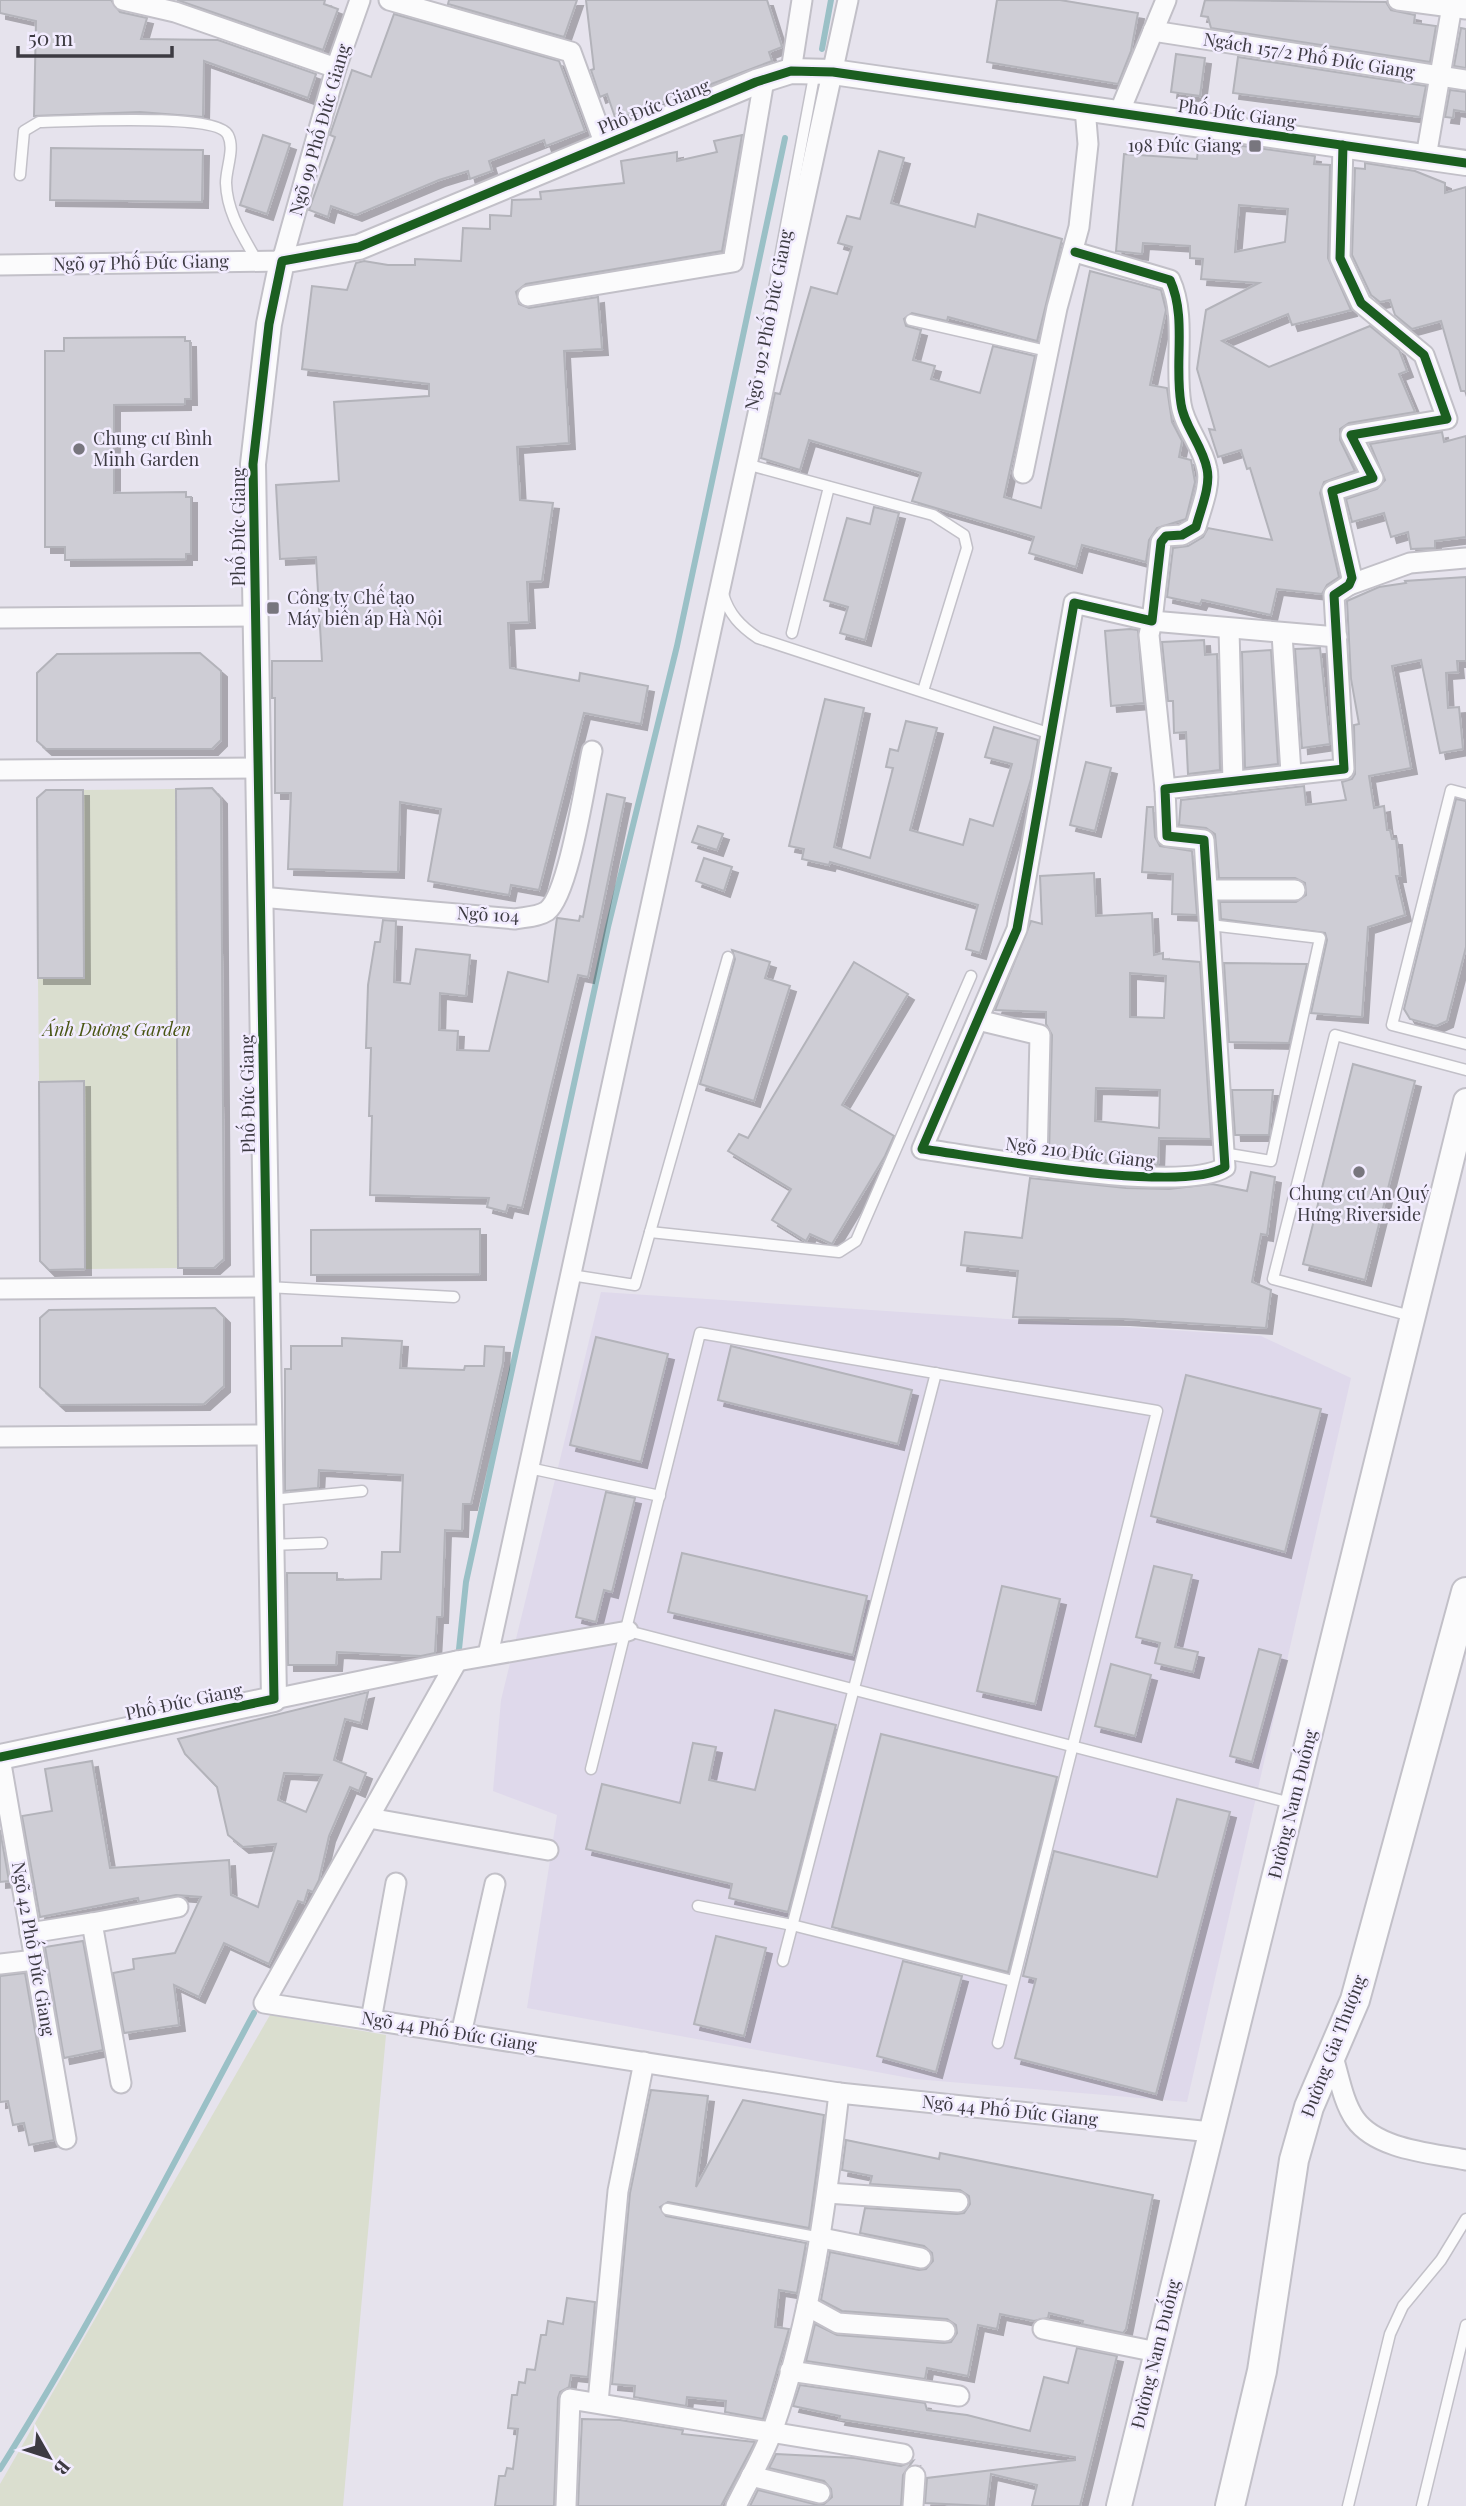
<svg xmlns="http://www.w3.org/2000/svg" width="1466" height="2506" font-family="'Playfair Display',serif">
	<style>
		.built { fill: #dfd9eb }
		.green { fill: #dadecf }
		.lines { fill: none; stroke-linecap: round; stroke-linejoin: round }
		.stream { stroke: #9ac0c6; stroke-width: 6 }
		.building { fill: #cecdd5; stroke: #b3b3ba; stroke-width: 2; fill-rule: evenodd; filter: url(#shadow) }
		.service-casing { stroke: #c2c0c8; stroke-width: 13 }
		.minor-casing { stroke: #c2c0c8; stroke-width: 23 }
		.tertiary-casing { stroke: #c2c0c8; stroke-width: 28 }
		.secondary-casing { stroke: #c2c0c8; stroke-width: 32 }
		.service { stroke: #fbfbfc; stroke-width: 10 }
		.minor { stroke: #fbfbfc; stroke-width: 19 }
		.tertiary { stroke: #fbfbfc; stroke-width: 24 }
		.secondary { stroke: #fbfbfc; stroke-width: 28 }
		.cycleway-casing { stroke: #f2ecff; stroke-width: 13 }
		.cycleway { stroke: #1b5e20; stroke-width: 9 }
		.poi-dot { fill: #78767e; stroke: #f2ecff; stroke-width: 2.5 }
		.labels { text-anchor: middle; stroke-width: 5; stroke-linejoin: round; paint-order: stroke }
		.street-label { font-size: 18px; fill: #3d3b42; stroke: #f2ecff }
		.poi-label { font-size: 18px; fill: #3d3b42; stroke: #f2ecff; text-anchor: start }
		.park-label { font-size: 18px; font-style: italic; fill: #495513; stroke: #f2ecff }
	</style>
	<defs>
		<filter id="shadow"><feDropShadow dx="6" dy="6" stdDeviation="0" flood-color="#0004"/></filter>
	</defs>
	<rect width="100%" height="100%" fill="#e6e3ed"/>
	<path class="built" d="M601 1292 1261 1336 1351 1378 1187 2102 915 2079 527 2008 557 1815 493 1791 501 1700Z"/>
	<g class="green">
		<path d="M176 789 178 1268 85 1269 84 1082 39 1081 38 978 84 977 83 790Z"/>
		<path d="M270 2015 386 2035 343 2506H0V2484Z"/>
	</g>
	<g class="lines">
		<g class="stream">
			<path d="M822 49 831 0"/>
			<path d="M459 1649 466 1582 608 927 677 646 785 138"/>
			<path d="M0 2469C93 2322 172 2166 254 2013"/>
		</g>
	</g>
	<g class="building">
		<path d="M0 0H111L120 12 147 18 141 39 218 40 316 74 308 98 204 61 203 117 140 112 34 116 36 21 0 13Z"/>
		<path d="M177 0H325L324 4 338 9 323 50Z"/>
		<path d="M449 0H577L564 37 448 4Z"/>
		<path d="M586 0H767L782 47 769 52 772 61 616 120 607 94 600 97 591 70 594 69Z"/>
		<path d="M997 0H1060L1138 13 1131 51 1118 84 987 62Z"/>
		<path d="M1205 0 1386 2 1391 10 1415 15 1414 23 1436 26 1430 62 1211 28 1208 17 1201 16Z"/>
		<path d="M394 14 559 61 585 131 546 146 544 140 489 161 492 171 470 179 468 171 439 180 356 215 331 206 328 217 309 210 335 137 330 135 352 70 371 77Z"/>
		<path d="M1461 28 1466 29V68L1454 66Z"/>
		<path d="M1176 54 1205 58 1200 96 1171 92Z"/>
		<path d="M1238 57 1426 86 1420 117 1233 93Z"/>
		<path d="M1450 90 1466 92V112L1454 110 1453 118 1445 117Z"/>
		<path d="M263 135 290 144 267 214 240 205Z"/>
		<path d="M742 135 722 251 526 284 516 292 519 304 529 308 598 297 602 349 564 351 569 443 517 447 520 500 553 503 542 581 527 582 529 622 508 623 510 668 579 681 580 673 648 686 641 724 584 713 539 890 511 885 509 895 428 881 441 809 400 802 398 872 288 869 291 793H275V698H272V661H322L316 557 280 559 276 485 339 481 334 402 429 396V384L302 369 312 286 347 290 356 263 364 261 388 265H415V259L461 261 463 228 490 229V215L511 216 512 200 541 199 540 192 624 183 621 161 677 152V161L717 152 714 141Z"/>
		<path d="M1199 140 1315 156 1314 164 1330 165 1328 258 1351 310 1292 325 1288 314 1222 341 1269 367 1370 326 1399 350 1407 371 1399 374 1415 412 1349 423 1340 429V440L1355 471 1324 482 1320 493 1339 577 1327 585 1322 594 1277 589 1271 615 1202 600 1200 604 1167 597 1173 548 1188 546 1203 537 1208 528 1272 540 1250 468 1247 469 1241 450 1218 457 1209 429 1215 430 1197 369 1206 310 1259 283 1201 279 1203 259 1190 258V246L1143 243 1142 254 1116 251 1124 154 1197 159ZM1239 205 1288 209 1285 242 1235 252Z"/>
		<path d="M51 148 203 150 202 202 50 200Z"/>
		<path d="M879 151 904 158 891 203 975 227 978 214 1062 239 1037 341 948 317 947 321 912 313 904 319 906 326 921 330 913 360 935 366 931 379 980 393 993 346 1035 356 1004 497 1041 508 1090 271 1161 290 1166 310 1150 385 1167 388 1172 422 1182 441 1179 457 1191 460 1195 482 1186 519 1157 528 1149 540 1146 562 1082 545 1076 567 1029 553 1034 537 912 501 921 473 809 440 800 470 761 458 775 393 780 394 811 287 837 294 852 247 838 243 847 216 860 219Z"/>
		<path d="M1365 163 1415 171 1445 183V193L1466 187V391H1461L1441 321 1412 329 1395 315 1390 300 1380 302 1371 295 1352 255 1355 168 1365 169Z"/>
		<path d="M185 337V341H190L191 399H185V404L114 405V493L186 492V497H191V554H186V559L65 560V547H45V351H64V338Z"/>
		<path d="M1442 432 1444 442 1466 436V537L1435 541V548L1411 549 1408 532 1391 537 1384 513 1352 522 1346 499 1377 489 1385 480 1370 444Z"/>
		<path d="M874 507 899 513 865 640 840 633 848 607 824 600 847 518 870 524Z"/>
		<path d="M1466 577V661H1457L1458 672 1446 673 1448 708 1459 707 1463 749 1440 753 1421 660 1392 666 1411 768 1369 776 1374 808 1384 806 1387 830H1390L1392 839H1396L1400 876H1396L1405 915 1368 927 1362 1017 1311 1013 1327 940 1325 933 1221 919 1220 902H1296L1306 895 1305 883 1295 878H1219L1215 834 1206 828 1179 825 1181 800 1304 786 1306 805 1346 800 1342 782 1352 779 1355 774 1354 725 1359 724 1351 679 1347 601 1379 587 1406 583 1405 581Z"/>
		<path d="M1130 629 1138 630 1144 703 1111 706 1105 631Z"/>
		<path d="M1204 640 1205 655 1217 654 1220 770 1188 774 1186 732 1174 733 1173 701H1168L1162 642Z"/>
		<path d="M1320 648 1330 744 1302 748 1295 649Z"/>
		<path d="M1271 650 1278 764 1245 768 1242 652Z"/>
		<path d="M200 653 221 671V740L212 749H46L37 741V673L57 654Z"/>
		<path d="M825 699 864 708 834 847 870 858 893 768 886 767 890 749 898 751 906 721 937 728 910 830 963 845 970 819 993 826 1012 764 985 757 994 727 1038 740 1031 779 980 953 966 949 978 905 830 862 829 865 802 859 804 849 789 846Z"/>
		<path d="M1086 762 1111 768 1095 831 1070 825Z"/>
		<path d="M212 788 221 798 224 1259 214 1268H178L176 789Z"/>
		<path d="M46 790H83L84 978H38L37 798Z"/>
		<path d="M607 794 625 798 588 977 578 975 522 1208 508 1205 506 1212 487 1207 489 1198 370 1195 372 1116H369L371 1048H366L368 985 375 942H380L383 920 396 921 394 982 410 984 416 949 470 955 466 996 440 993 439 1030 458 1031 457 1050 489 1051 508 972 548 982 557 918 579 921 580 916 583 917Z"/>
		<path d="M1456 799 1466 801V947L1447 1021 1436 1026 1410 1019 1404 1009Z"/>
		<path d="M1147 807H1153L1155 837 1160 846 1192 851 1197 915 1172 914 1173 874 1142 872Z"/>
		<path d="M698 826 723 834 717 850 692 842Z"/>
		<path d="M704 858 732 867 724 891 696 881Z"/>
		<path d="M1094 873 1096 916 1152 913 1154 955 1163 953V959L1200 962 1211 1139 1159 1138 1158 1165 1049 1155 1052 1035 1046 1024V1012L995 1010 1031 921 1042 924 1040 876ZM1130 973 1166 976 1164 1018 1130 1017ZM1096 1088 1160 1090 1159 1128 1095 1121Z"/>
		<path d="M732 950 770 962 765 978 790 986 754 1101 700 1084 735 959Z"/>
		<path d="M854 962 908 994 842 1105 894 1136 885 1156 832 1244 810 1234 806 1241 772 1220 791 1189 728 1151 739 1134 748 1138Z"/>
		<path d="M1224 963 1307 964 1289 1043 1229 1042Z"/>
		<path d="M1353 1064 1415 1081 1365 1280 1303 1264Z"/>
		<path d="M84 1081 85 1269 49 1270 40 1261 39 1082Z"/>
		<path d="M1232 1090H1273L1269 1135H1235Z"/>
		<path d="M1251 1172 1275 1177 1267 1235 1261 1234 1252 1282 1271 1290 1266 1328 1124 1319 1013 1317 1018 1271 961 1265 965 1232 1022 1238 1030 1178 1126 1188 1169 1189 1212 1184 1247 1191Z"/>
		<path d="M480 1229V1274L311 1275V1230Z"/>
		<path d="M215 1308 224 1317V1386L204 1404 60 1405 40 1387V1318L49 1310Z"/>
		<path d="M596 1337 668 1354 641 1462 570 1445Z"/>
		<path d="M342 1338 402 1341 400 1368 464 1370 465 1366H484L485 1346 504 1347 503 1363 471 1504H463L462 1531 445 1530 442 1617H437L435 1653 421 1656 337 1652 336 1665H288L287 1573H337V1580L381 1579 382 1552H400L403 1475 319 1470 318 1488 285 1491V1369H291V1346H342Z"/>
		<path d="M731 1346 912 1390 898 1444 718 1400Z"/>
		<path d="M1186 1375 1321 1409 1285 1552 1151 1516Z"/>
		<path d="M606 1492 635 1498 612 1592 604 1590 596 1622 576 1617Z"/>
		<path d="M682 1553 867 1596 853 1655 668 1612Z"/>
		<path d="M1154 1566 1192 1575 1175 1647 1198 1652 1193 1672 1155 1663 1160 1643 1136 1637Z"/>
		<path d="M1002 1586 1060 1599 1035 1704 977 1691Z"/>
		<path d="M1259 1649 1281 1655 1252 1762 1230 1756Z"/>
		<path d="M1111 1664 1151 1675 1135 1736 1095 1726Z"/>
		<path d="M368 1692 361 1723 345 1719 334 1760 366 1773 359 1791 350 1787 329 1836 319 1880 313 1892 308 1890 304 1903 298 1901 269 1964 224 1943 199 1997 174 1985 179 2025 124 2033 113 1973 134 1969 133 1959 175 1953 201 1897 176 1895 139 1902 138 1898 40 1917 22 1816 52 1811 45 1769 92 1761 110 1868 229 1860 231 1895 258 1907 276 1844 243 1847 228 1835 217 1787 185 1754 178 1739ZM284 1773 322 1775 306 1812 278 1800Z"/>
		<path d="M775 1710 836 1725 788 1912 729 1898 732 1884 586 1849 602 1784 680 1803 693 1743 716 1747 709 1780 755 1790Z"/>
		<path d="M881 1734 1057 1777 1008 1972 832 1927Z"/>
		<path d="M1177 1799 1230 1812 1156 2094 1015 2058 1036 1979 1023 1976 1054 1851 1157 1877Z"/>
		<path d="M0 1830 9 1881 0 1882Z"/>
		<path d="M716 1936 766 1948 744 2036 694 2024Z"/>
		<path d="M83 1941 103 2050 64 2058 45 1947Z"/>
		<path d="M903 1961 962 1976 936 2072 877 2056Z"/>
		<path d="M25 1973 54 2140 29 2145 24 2123 13 2125 8 2101 0 2102V1976Z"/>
		<path d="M651 2090 708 2096 696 2187 743 2100 824 2115 809 2228 668 2202 660 2207 666 2216 806 2243 797 2293 779 2290 775 2327 789 2329 763 2419 725 2412 726 2401 687 2397 686 2406 634 2397 635 2386 612 2384 630 2193Z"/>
		<path d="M846 2140 939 2159 940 2153 1153 2195 1126 2329 1123 2333 1082 2324 1083 2321 1049 2313 1048 2318 1034 2321 1000 2314 997 2329 978 2325 968 2376 927 2368 925 2379 806 2361 815 2324 837 2335 944 2343 951 2342 957 2333 956 2325 947 2319 842 2311 821 2300 830 2252 919 2270 926 2269 933 2261 932 2253 924 2246 860 2233 865 2208 957 2214 964 2213 970 2204 969 2196 960 2190 870 2184 872 2176 842 2170Z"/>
		<path d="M567 2298 595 2302 588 2377 571 2375 569 2387 560 2392 558 2398 554 2506H495L499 2476H505L507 2468 513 2469 518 2429 508 2428 512 2395H517L519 2382 525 2383 527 2369 535 2370 541 2335H546L548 2321 563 2324Z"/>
		<path d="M1077 2348 1117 2356 1080 2506H1032L1037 2485 991 2474 987 2506 925 2503 927 2478 1075 2460V2457L839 2419 840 2416 793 2406 800 2385 925 2403 927 2410 967 2415 1030 2431 1044 2377 1068 2383Z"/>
		<path d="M582 2419 620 2420 683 2430 682 2434 755 2442 721 2506H578Z"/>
		<path d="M776 2454 854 2458 901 2466 913 2461 903 2475 901 2506H750L758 2490 818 2505 824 2504 832 2497 831 2489 824 2481 769 2468Z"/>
	</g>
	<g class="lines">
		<defs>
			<g id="service">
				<path d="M20 175 24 131 39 122C68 122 217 112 228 135 235 149 226 168 226 183 227 213 243 236 257 261"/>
				<path d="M911 320 1047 351"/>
				<path d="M766 332 815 71"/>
				<path d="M746 464 933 515 964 535 967 548 923 691"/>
				<path d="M723 594C729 614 740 626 758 638L1051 734"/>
				<path d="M792 633 829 487"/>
				<path d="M1466 794 1451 790 1392 1025 1466 1044"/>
				<path d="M1210 925 1320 938 1271 1161 1223 1153"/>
				<path d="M650 1232 839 1252 856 1241 971 976"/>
				<path d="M571 1275 635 1285 728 957"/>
				<path d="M267 1287 454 1297"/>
				<path d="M1411 1316 1273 1279 1335 1035 1466 1070"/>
				<path d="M529 1468 660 1496"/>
				<path d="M271 1500 362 1491"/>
				<path d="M271 1545 322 1543"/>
				<path d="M628 1631 1291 1803"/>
				<path d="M591 1769 700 1333 1157 1411 998 2043"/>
				<path d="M698 1906 792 1925 1013 1981"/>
				<path d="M783 1961 936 1373"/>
				<path d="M667 2209 821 2238"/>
				<path d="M1348 2506 1390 2334 1403 2306 1441 2260 1466 2219"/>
				<path d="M1422 2506 1466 2325"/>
			</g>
			<g id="minor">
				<path d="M123 0 175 12 336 68"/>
				<path d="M389 0 571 52 605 145"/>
				<path d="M1398 0 1466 9"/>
				<path d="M1153 31 1466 80"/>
				<path d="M791 71 802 0"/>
				<path d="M1119 113 1166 0"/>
				<path d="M1426 157 1453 0"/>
				<path d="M1075 252 1170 280C1187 317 1174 363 1181 404 1184 426 1203 446 1207 469 1211 486 1200 511 1196 527L1182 535 1166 536 1161 542 1152 621 1074 603 1017 929 922 1149C981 1157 1183 1195 1225 1167L1204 840 1167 836 1165 789 1344 769 1334 595 1349 585 1352 578 1332 491 1373 478 1351 435 1447 419 1424 355 1361 303 1340 258 1343 145"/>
				<path d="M0 265 282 261 336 68 360 0"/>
				<path d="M528 296 733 262 764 80"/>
				<path d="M1023 473 1057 308 1079 227 1088 144 1085 108"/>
				<path d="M1349 585 1410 563 1466 558"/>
				<path d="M0 618 255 616"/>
				<path d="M1229 629 1233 782"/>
				<path d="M1282 634 1291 773"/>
				<path d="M0 770 258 768"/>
				<path d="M1165 789 1149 635 1152 621 1337 637"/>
				<path d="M1208 890H1295"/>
				<path d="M260 897 515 919C525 917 538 917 547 911 569 894 585 782 592 751"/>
				<path d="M978 1020 1040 1035 1037 1164"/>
				<path d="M0 1289 267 1287"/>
				<path d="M0 1437 269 1435"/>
				<path d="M488 1655 848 0"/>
				<path d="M457 1661 628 1631"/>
				<path d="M274 1699 457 1661 264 2003 839 2093 1211 2132"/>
				<path d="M0 1758 66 2139"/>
				<path d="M369 1818 548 1850"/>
				<path d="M92 1923 178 1907"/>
				<path d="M30 1933 92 1923 121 2083"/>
				<path d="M0 1964 35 1960"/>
				<path d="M371 2020 396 1883"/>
				<path d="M461 2034 495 1884"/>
				<path d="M1333 2057C1339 2076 1343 2102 1355 2119 1377 2150 1432 2153 1466 2160"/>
				<path d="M827 2193 958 2202"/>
				<path d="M822 2238 921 2258"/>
				<path d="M807 2306 838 2323 945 2331"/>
				<path d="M1043 2329 1157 2352"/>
				<path d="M790 2371 959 2396"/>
				<path d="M598 2402 618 2191 644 2062"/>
				<path d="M751 2476 820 2493"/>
				<path d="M566 2506 570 2399 903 2454"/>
				<path d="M736 2506C748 2481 764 2455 773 2429 811 2320 826 2207 839 2093"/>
				<path d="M913 2506 915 2476"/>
			</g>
			<g id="tertiary">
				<path d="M0 1757 274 1699 253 464 269 324 282 261 359 247 756 82 791 71 833 72 1466 163"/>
				<path d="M1119 2506 1466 1101"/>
			</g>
			<path id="secondary" d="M1230 2506 1262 2371 1294 2160 1309 2107 1355 2000 1466 1592"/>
		</defs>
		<use href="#service" class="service-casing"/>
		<use href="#minor" class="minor-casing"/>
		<use href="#tertiary" class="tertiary-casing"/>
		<use href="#secondary" class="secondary-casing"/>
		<use href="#service" class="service"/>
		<use href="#minor" class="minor"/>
		<use href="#tertiary" class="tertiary"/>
		<use href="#secondary" class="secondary"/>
		<defs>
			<g id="cycleway">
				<path d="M1075 252 1170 280C1187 317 1174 363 1181 404 1184 426 1203 446 1207 469 1211 486 1200 511 1196 527L1182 535 1166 536 1161 542 1152 621 1074 603 1017 929 922 1149C981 1157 1183 1195 1225 1167L1204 840 1167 836 1165 789 1344 769 1334 595 1349 585 1352 578 1332 491 1373 478 1351 435 1447 419 1424 355 1361 303 1340 258 1343 145"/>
				<path d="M0 1757 274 1699 253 464 269 324 282 261 359 247 756 82 791 71 833 72 1466 163"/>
			</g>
		</defs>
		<use href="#cycleway" class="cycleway-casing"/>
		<use href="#cycleway" class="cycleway"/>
	</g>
	<g class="poi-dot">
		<rect x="1248" y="139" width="14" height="14" rx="3.5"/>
		<circle cx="79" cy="449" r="7"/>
		<rect x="266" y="601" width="14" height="14" rx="3.5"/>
		<circle cx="1359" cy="1172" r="7"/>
	</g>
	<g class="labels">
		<g class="street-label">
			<text transform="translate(1309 56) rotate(9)" y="6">Ngách 157/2 Phố Đức Giang</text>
			<text transform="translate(654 107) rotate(-22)" y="6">Phố Đức Giang</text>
			<text transform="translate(1237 114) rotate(8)" y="6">Phố Đức Giang</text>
			<text transform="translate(320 130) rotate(-74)" y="6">Ngõ 99 Phố Đức Giang</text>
			<text transform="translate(141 263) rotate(-1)" y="6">Ngõ 97 Phố Đức Giang</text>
			<text transform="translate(769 320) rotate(-79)" y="6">Ngõ 192 Phố Đức Giang</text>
			<text transform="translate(239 527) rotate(-90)" y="6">Phố Đức Giang</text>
			<text transform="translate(488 915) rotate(3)" y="6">Ngõ 104</text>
			<text transform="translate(248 1094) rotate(-91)" y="6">Phố Đức Giang</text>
			<text transform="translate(1080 1153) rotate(7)" y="6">Ngõ 210 Đức Giang</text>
			<text transform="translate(184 1702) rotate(-12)" y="6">Phố Đức Giang</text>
			<text transform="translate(1293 1804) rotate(-76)" y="6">Đường Nam Đuống</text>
			<text transform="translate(33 1949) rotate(80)" y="6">Ngõ 42 Phố Đức Giang</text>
			<text transform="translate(449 2032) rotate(9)" y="6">Ngõ 44 Phố Đức Giang</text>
			<text transform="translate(1334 2046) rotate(-69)" y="6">Đường Gia Thượng</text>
			<text transform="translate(1010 2111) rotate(6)" y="6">Ngõ 44 Phố Đức Giang</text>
			<text transform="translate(1156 2354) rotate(-76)" y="6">Đường Nam Đuống</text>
		</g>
		<g class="poi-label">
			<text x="1241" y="152" text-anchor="end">198 Đức Giang</text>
			<text x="93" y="445">Chung cư Bình<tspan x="93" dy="21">Minh Garden</tspan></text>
			<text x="287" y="604">Công ty Chế tạo<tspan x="287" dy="21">Máy biến áp Hà Nội</tspan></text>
			<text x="1359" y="1200" text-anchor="middle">Chung cư An Quý<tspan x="1359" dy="21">Hưng Riverside</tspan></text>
		</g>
		<g class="park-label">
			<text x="117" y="1036">Ánh Dương Garden</text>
		</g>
	</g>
	<g transform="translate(49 2457) rotate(129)" stroke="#f2ecff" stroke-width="5" paint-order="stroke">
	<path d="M0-5L12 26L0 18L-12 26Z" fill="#3d3b42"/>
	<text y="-10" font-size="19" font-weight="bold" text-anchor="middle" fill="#3d3b42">B</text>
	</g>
	<path d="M18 46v10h154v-10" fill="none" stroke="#3d3b42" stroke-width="3.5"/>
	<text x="28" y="46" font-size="21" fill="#3d3b42" stroke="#f2ecff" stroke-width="5" paint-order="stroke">50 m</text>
</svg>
